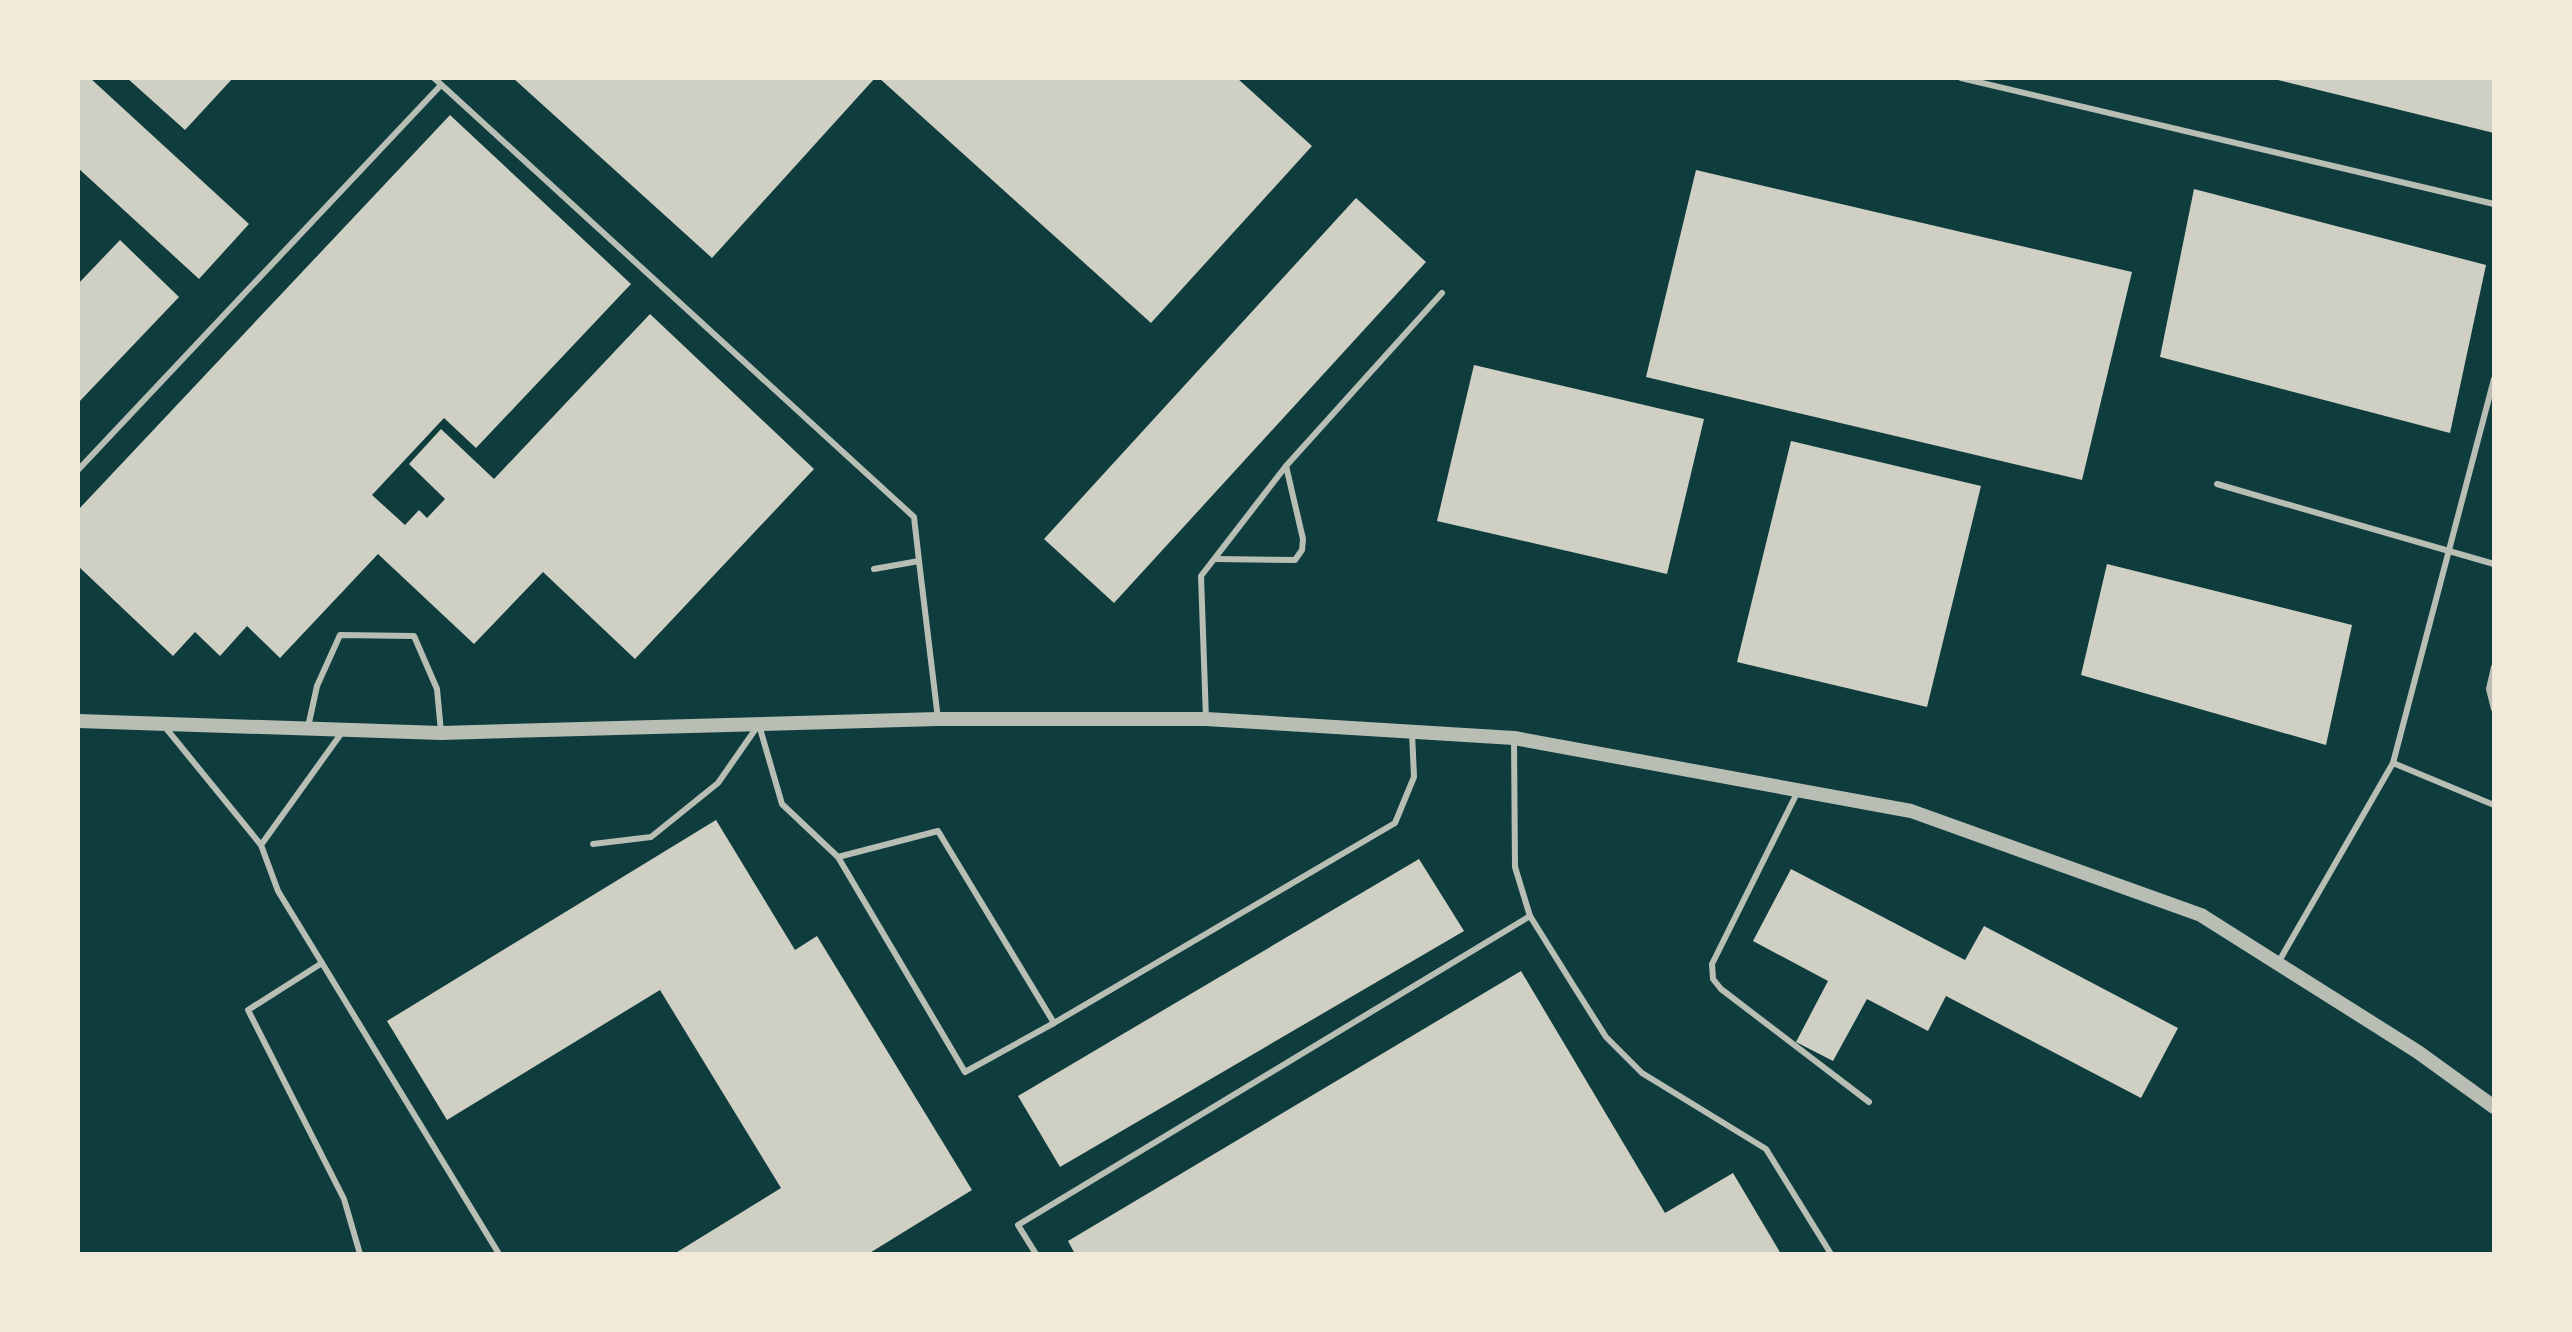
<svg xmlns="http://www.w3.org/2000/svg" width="2572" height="1332" font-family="Ubuntu,sans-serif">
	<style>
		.building { fill: #cfcfc3 }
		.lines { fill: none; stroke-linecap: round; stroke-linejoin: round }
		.service { stroke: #b8beb3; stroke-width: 6 }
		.tertiary { stroke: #b8beb3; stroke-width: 14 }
	</style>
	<rect width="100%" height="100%" fill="#0f3d3e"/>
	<g class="building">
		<path d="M78 78H90L249 224 199 279 78 168Z"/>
		<path d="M127 78H233L185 130Z"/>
		<path d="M513 78H875L712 258Z"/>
		<path d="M879 78H1237L1312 146 1151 323Z"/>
		<path d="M2494 78V133L2274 79V78Z"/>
		<path d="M450 115 631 284 476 448 444 418 372 495 405 525 419 510 427 518 445 499 409 464 441 429 494 479 650 314 814 469 635 659 543 572 474 644 378 554 280 658 247 626 220 656 195 632 173 656 78 566V510Z"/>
		<path d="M1696 170 2132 272 2082 480 1646 377Z"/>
		<path d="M2194 189 2486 265 2450 433 2160 357Z"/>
		<path d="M1356 198 1426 262 1114 603 1044 539Z"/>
		<path d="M120 240 179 297 78 403V284Z"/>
		<path d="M1474 365 1704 419 1667 574 1437 521Z"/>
		<path d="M1791 441 1981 486 1927 707 1737 662Z"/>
		<path d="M2107 564 2352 625 2326 745 2081 675Z"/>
		<path d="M716 820 795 950 817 936 972 1190 868 1254H674L781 1188 660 990 447 1120 387 1021Z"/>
		<path d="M1419 859 1464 931 1060 1167 1018 1096Z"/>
		<path d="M1791 869 1965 960 1984 926 2178 1028 2141 1098 1946 996 1928 1031 1867 999 1833 1061 1796 1042 1828 981 1753 941Z"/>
		<path d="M1521 971 1665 1213 1733 1173 1781 1254H1075L1068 1241Z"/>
	</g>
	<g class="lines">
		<g class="service">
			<path d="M434 78 914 517 919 561"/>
			<path d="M1961 78 2494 204"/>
			<path d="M78 470 441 85"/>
			<path d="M2217 484 2494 564"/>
			<path d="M1215 559 1295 560 1302 550 1303 539 1286 466"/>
			<path d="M874 569 919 561 938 719"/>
			<path d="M2494 667 2489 689 2494 709"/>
			<path d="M1206 719 1201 576 1286 466 1442 293"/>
			<path d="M759 725 782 804 838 857 965 1072 1054 1023 1395 823 1414 777 1412 732"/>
			<path d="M165 727 261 845"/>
			<path d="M308 727 317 686 340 635 414 636 437 689 441 732"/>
			<path d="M343 731 261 845 278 891 322 963 248 1010 344 1199 360 1254"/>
			<path d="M1514 740 1515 867 1530 916 1573 985 1606 1037 1642 1073 1766 1149 1831 1254"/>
			<path d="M2393 763 2494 805"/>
			<path d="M1798 791 1712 964 1713 979 1721 989 1869 1102"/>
			<path d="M593 844 651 837 718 783 757 727"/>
			<path d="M838 857 938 831 1054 1023"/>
			<path d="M322 963 499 1254"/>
			<path d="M2278 963 2393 763 2494 379"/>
			<path d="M1036 1254 1018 1225 1530 916"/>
		</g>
		<path class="tertiary" d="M78 721 441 733 938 719H1206L1514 738 1911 811 2201 915 2418 1052 2494 1107"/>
	</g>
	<rect width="2572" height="1332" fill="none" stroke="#f1e9da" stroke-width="160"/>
</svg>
